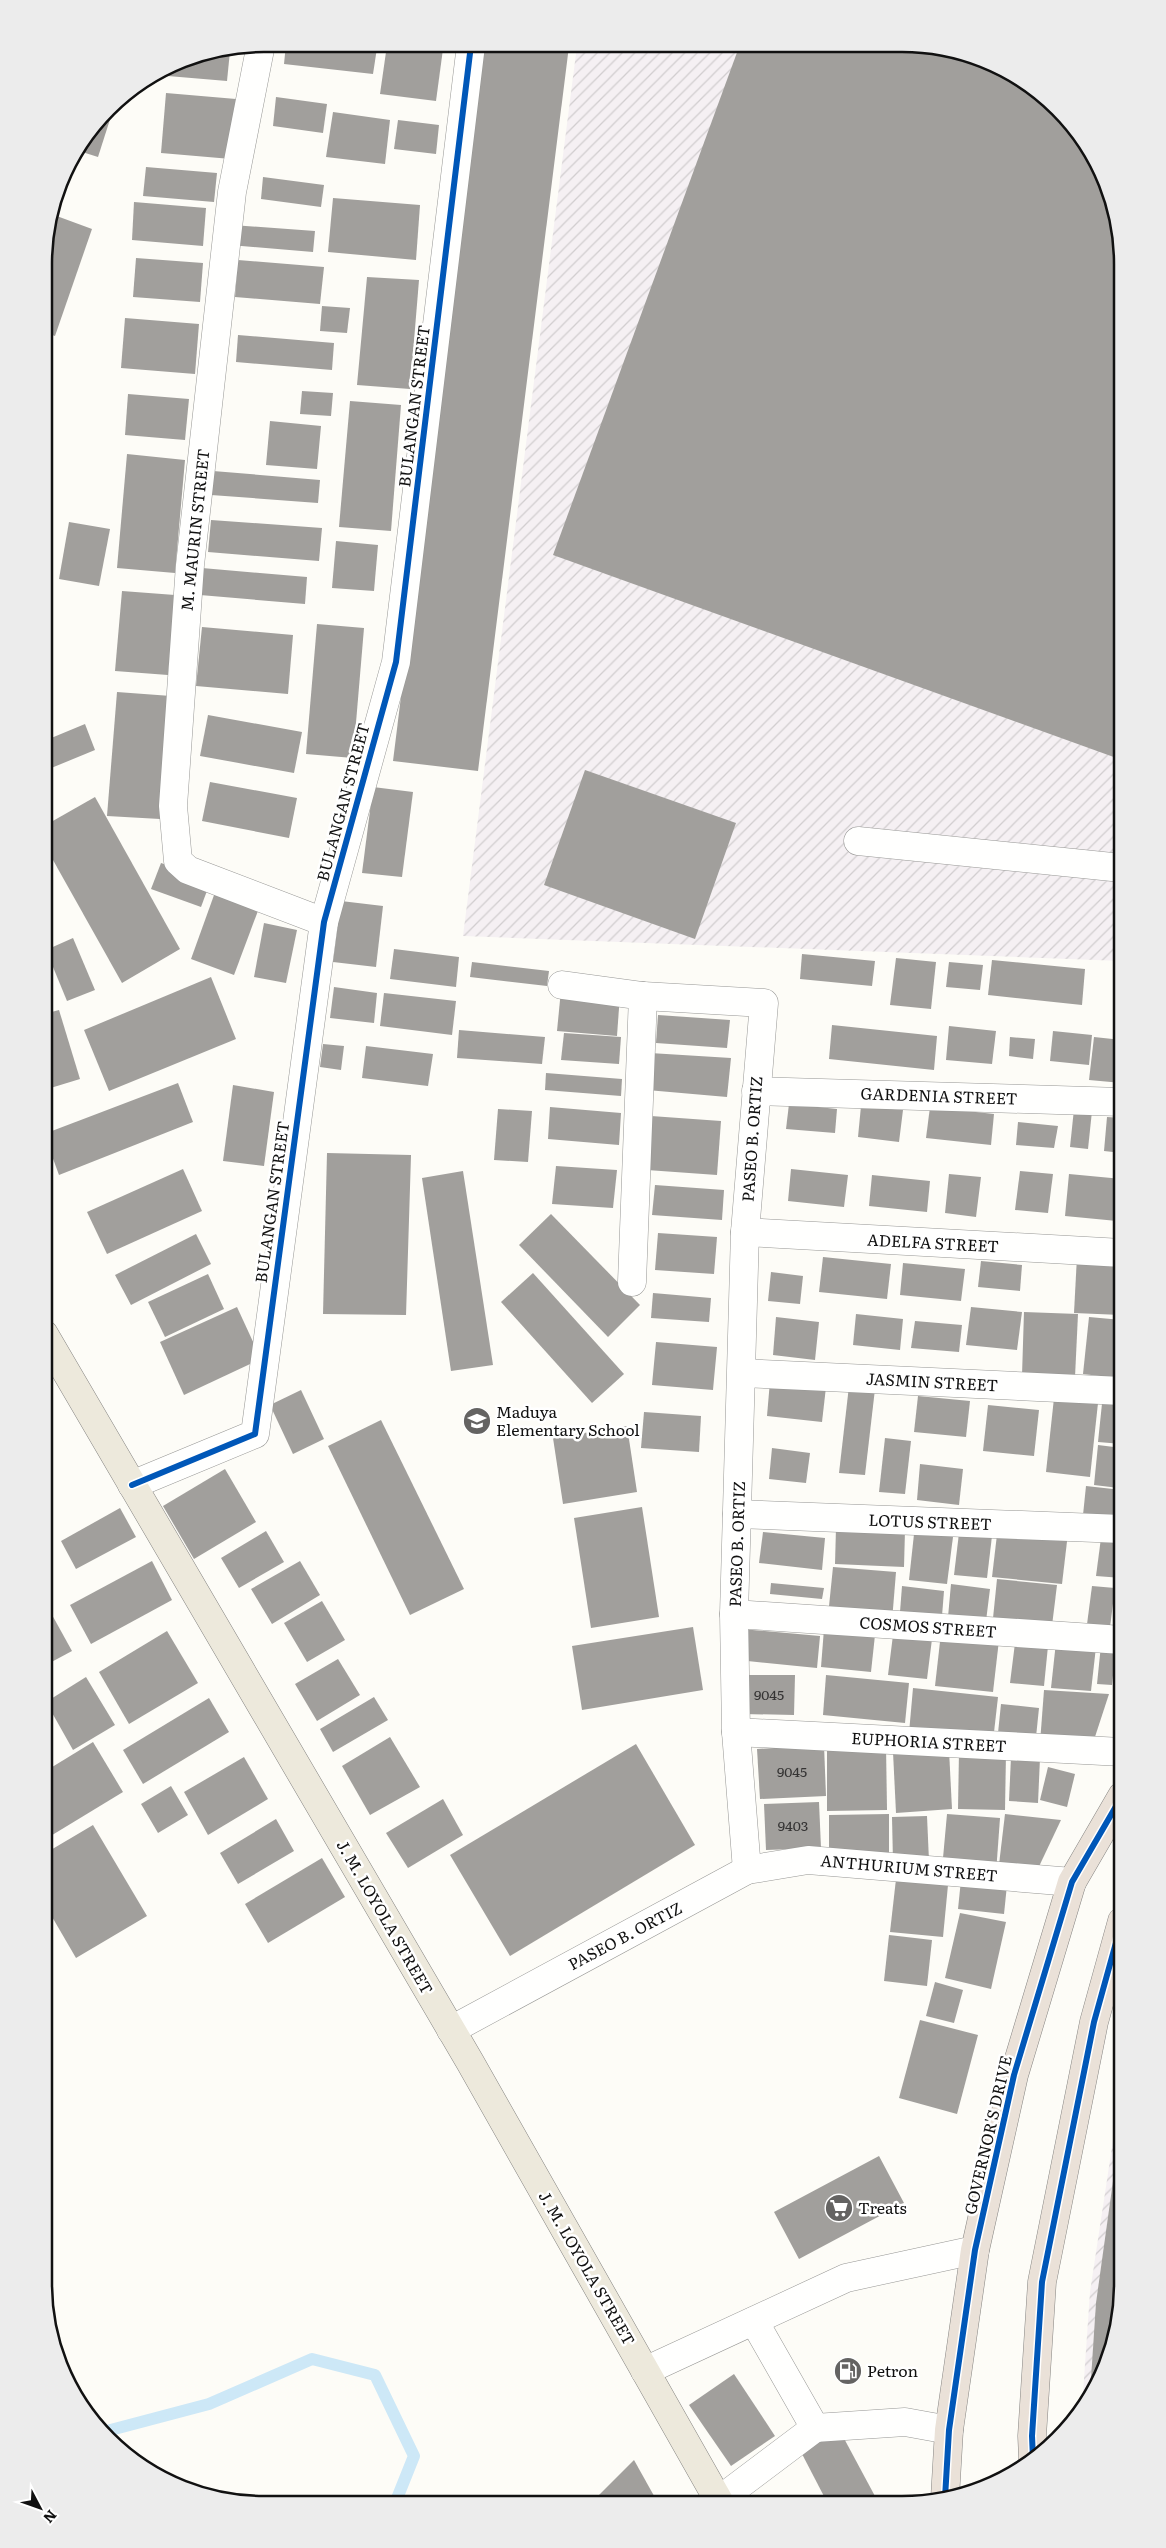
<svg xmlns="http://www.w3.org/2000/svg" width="1166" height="2548" font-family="Literata,serif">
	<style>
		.industrial { fill: url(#industrial-furrows) }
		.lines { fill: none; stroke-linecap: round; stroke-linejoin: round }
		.stream { stroke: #cde8f7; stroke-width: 12 }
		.building { fill: #a19f9c }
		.minor-casing { stroke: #979795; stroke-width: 29 }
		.major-casing { stroke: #858482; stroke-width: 29 }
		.highway-casing { stroke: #858482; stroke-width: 29 }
		.minor { stroke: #fffffe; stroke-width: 28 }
		.major { stroke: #ede9dc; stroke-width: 28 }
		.highway { stroke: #eae1d8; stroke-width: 28 }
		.cycleway-casing { stroke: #fff; stroke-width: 9 }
		.cycleway { stroke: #0057b8; stroke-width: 6 }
		.labels { text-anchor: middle; stroke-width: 5; stroke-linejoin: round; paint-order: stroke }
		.number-label { font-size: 14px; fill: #353434 }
		.street-label { font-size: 16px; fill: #111; stroke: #fff }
		.poi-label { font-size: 16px; fill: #111; stroke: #fff; text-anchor: start }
		.rim { fill: none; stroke: #111; stroke-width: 2.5 }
	</style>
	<defs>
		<pattern id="industrial-furrows" width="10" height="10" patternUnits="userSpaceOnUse" patternTransform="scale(1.25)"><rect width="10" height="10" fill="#f5f0f3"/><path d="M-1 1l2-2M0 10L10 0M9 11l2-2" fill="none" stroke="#d1cdcf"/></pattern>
	</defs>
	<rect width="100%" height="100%" fill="#fdfcf7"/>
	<g class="industrial">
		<path d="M577 46 944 48 999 67 1047 99 1085 142 1115 207 1122 265V961L463 936Z"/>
		<path d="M1122 2081V2298L1106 2368 1082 2408 1090 2292Z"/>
	</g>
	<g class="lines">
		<path class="stream" d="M103 2432 209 2404 312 2359 375 2375 414 2456 396 2501"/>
	</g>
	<g class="building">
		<path d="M286 44H344L377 48 373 74 284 64Z"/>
		<path d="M387 45 443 49 436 101 380 94Z"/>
		<path d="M482 45 569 46 478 771 393 761Z"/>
		<path d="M739 47 944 48 999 67 1047 99 1085 142 1115 207 1122 265V760L553 555Z"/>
		<path d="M230 51 227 81 156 75 180 60Z"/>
		<path d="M166 93 236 99 231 159 161 153Z"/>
		<path d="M276 97 327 104 323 133 273 126Z"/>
		<path d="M111 109 113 110 98 157 79 151Z"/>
		<path d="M333 112 390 120 385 164 326 157Z"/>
		<path d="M398 120 439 125 436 154 394 149Z"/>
		<path d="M146 167 217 173 214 202 143 196Z"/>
		<path d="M263 177 324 185 321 207 261 199Z"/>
		<path d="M333 198 420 205 416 260 328 252Z"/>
		<path d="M134 202 206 208 203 246 132 240Z"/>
		<path d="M54 215 92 229 55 336 44 332V250Z"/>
		<path d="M232 225 315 231 313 252 230 245Z"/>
		<path d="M136 258 203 263 200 302 133 297Z"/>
		<path d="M238 260 324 267 320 304 235 297Z"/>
		<path d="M367 277 419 280 410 389 357 385Z"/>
		<path d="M322 306 350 308 347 333 320 331Z"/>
		<path d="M125 318 199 324 195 374 121 368Z"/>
		<path d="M238 335 334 343 332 370 236 362Z"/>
		<path d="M302 391 333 393 331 416 300 414Z"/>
		<path d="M128 394 189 399 185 440 125 435Z"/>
		<path d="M350 401 401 405 391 531 339 527Z"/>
		<path d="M270 421 321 426 317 469 266 465Z"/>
		<path d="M127 454 185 460 175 573 117 568Z"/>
		<path d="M213 471 320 480 318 503 211 495Z"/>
		<path d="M44 517 52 519 45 546H44Z"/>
		<path d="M211 520 322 528 319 561 208 552Z"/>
		<path d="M69 522 110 529 99 586 59 579Z"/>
		<path d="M336 541 378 545 374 591 332 588Z"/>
		<path d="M202 568 307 577 305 604 200 595Z"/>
		<path d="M122 591 175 595 168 675 115 671Z"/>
		<path d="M317 624 364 628 353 758 306 754Z"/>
		<path d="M202 627 293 635 288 694 196 686Z"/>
		<path d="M117 692 171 696 160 819 107 816Z"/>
		<path d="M208 715 302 732 294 773 200 756Z"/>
		<path d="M85 724 95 750 44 771V741Z"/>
		<path d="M585 770 736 823 695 939 544 885Z"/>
		<path d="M210 782 297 798 289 838 202 821Z"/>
		<path d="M373 787 413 792 402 877 362 873Z"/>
		<path d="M95 797 180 949 122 983 44 844V826Z"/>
		<path d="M161 863 211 880 201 907 151 889Z"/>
		<path d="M218 884 262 900 234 975 191 959Z"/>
		<path d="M341 901 383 906 376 967 333 962Z"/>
		<path d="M264 923 297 930 286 983 254 977Z"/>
		<path d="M73 938 95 990 67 1001 46 950Z"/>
		<path d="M394 949 459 957 456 987 390 979Z"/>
		<path d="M802 954 875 961 872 986 800 979Z"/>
		<path d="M896 958 936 962 931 1009 890 1005Z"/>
		<path d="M992 960 1085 969 1082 1005 988 995Z"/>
		<path d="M472 962 549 971 547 986 470 977Z"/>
		<path d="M949 962 983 965 980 990 946 987Z"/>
		<path d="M1116 970 1122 971V1004L1113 1003Z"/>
		<path d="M211 977 236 1039 109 1091 84 1030Z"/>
		<path d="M334 987 377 993 374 1023 330 1018Z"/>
		<path d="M561 990 620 994 617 1036 557 1031Z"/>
		<path d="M384 993 456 1001 452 1035 380 1026Z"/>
		<path d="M59 1010 80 1079 44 1090V1014Z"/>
		<path d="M658 1015 730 1020 727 1048 656 1043Z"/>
		<path d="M832 1025 937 1036 934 1070 829 1059Z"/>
		<path d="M949 1026 996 1031 992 1064 946 1060Z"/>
		<path d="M459 1030 545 1037 542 1064 457 1058Z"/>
		<path d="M1053 1031 1092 1035 1089 1065 1050 1061Z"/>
		<path d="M564 1033 621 1037 619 1064 561 1060Z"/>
		<path d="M1010 1037 1035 1039 1033 1059 1009 1056Z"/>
		<path d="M1094 1037 1122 1040V1083L1089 1080Z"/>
		<path d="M323 1044 344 1046 341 1070 320 1067Z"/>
		<path d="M366 1046 433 1054 428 1086 362 1078Z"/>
		<path d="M650 1053 731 1058 727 1097 647 1090Z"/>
		<path d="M546 1073 622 1079 621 1096 545 1090Z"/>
		<path d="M178 1083 193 1122 59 1175 44 1134Z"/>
		<path d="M233 1085 274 1092 264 1166 223 1161Z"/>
		<path d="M789 1104 837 1109 835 1133 786 1129Z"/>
		<path d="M861 1106 903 1110 899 1142 858 1137Z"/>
		<path d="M550 1107 621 1113 619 1145 548 1139Z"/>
		<path d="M930 1107 994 1114 991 1145 926 1138Z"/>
		<path d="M498 1109 532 1111 528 1162 494 1160Z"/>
		<path d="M1074 1109 1092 1111 1088 1149 1070 1147Z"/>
		<path d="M651 1116 721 1121 717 1175 647 1170Z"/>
		<path d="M1107 1117 1122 1118V1153L1104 1151Z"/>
		<path d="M1018 1122 1058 1126 1054 1148 1016 1145Z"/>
		<path d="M327 1153 411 1155 406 1315 323 1314Z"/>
		<path d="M556 1166 617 1170 613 1208 552 1204Z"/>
		<path d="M183 1169 202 1211 107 1254 87 1212Z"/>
		<path d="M791 1169 848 1175 844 1207 788 1201Z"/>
		<path d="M463 1171 493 1365 451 1371 422 1178Z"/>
		<path d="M1020 1171 1053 1174 1048 1213 1015 1210Z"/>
		<path d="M949 1174 981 1177 976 1217 945 1213Z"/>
		<path d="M1069 1174 1122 1179 1117 1221 1065 1216Z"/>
		<path d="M872 1175 930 1181 927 1212 869 1206Z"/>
		<path d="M655 1185 724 1190 722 1220 652 1215Z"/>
		<path d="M551 1214 640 1305 608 1337 519 1245Z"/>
		<path d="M658 1233 717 1237 714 1274 655 1270Z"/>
		<path d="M196 1234 211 1264 131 1305 115 1275Z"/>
		<path d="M1077 1256 1122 1257 1121 1315 1074 1313Z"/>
		<path d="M823 1257 891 1264 887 1299 819 1292Z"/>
		<path d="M981 1261 1022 1265 1020 1291 978 1287Z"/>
		<path d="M903 1263 965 1269 961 1301 900 1295Z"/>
		<path d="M771 1272 803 1276 800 1304 768 1301Z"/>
		<path d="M533 1273 624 1374 592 1403 501 1302Z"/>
		<path d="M208 1274 224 1309 165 1337 148 1302Z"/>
		<path d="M653 1293 711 1298 709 1322 651 1318Z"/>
		<path d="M237 1307 261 1359 184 1395 160 1342Z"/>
		<path d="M971 1307 1022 1312 1017 1350 966 1345Z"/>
		<path d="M1024 1312 1078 1314 1075 1377 1022 1375Z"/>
		<path d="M856 1314 903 1319 900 1350 853 1345Z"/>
		<path d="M776 1317 819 1322 815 1360 773 1355Z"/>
		<path d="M1089 1317 1122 1320 1116 1378 1083 1374Z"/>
		<path d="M915 1321 962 1325 959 1352 911 1348Z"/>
		<path d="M656 1342 717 1347 713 1390 652 1385Z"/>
		<path d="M770 1381 826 1387 822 1422 767 1416Z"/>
		<path d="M849 1386 875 1389 865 1475 839 1473Z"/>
		<path d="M301 1390 324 1439 293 1454 270 1405Z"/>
		<path d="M1103 1394 1122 1396V1444L1098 1442Z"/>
		<path d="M918 1396 970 1401 966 1437 914 1432Z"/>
		<path d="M1054 1398 1098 1403 1090 1477 1046 1472Z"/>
		<path d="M988 1405 1039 1410 1034 1456 983 1451Z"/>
		<path d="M644 1412 701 1416 699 1452 641 1448Z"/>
		<path d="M381 1420 464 1589 410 1615 328 1446Z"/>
		<path d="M627 1426 637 1492 563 1504 553 1438Z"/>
		<path d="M885 1438 911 1441 905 1494 879 1492Z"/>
		<path d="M1098 1445 1122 1448 1119 1488 1094 1485Z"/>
		<path d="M772 1448 810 1453 806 1483 769 1479Z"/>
		<path d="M920 1464 963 1469 959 1505 917 1500Z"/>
		<path d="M225 1469 256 1522 194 1559 163 1506Z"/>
		<path d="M1086 1486 1122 1490V1519L1083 1515Z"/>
		<path d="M642 1507 659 1617 591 1628 574 1518Z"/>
		<path d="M120 1508 136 1537 76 1569 61 1541Z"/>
		<path d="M915 1525 954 1529 947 1584 909 1580Z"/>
		<path d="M998 1526 1068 1533 1062 1584 992 1577Z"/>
		<path d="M836 1528 905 1530 904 1567 835 1564Z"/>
		<path d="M266 1531 284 1562 239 1588 221 1558Z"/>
		<path d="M763 1532 825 1538 822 1570 759 1563Z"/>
		<path d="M959 1533 992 1536 987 1578 954 1575Z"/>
		<path d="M1101 1538 1122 1540V1578L1096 1576Z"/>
		<path d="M152 1561 172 1600 91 1644 70 1605Z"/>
		<path d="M300 1561 320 1595 272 1624 251 1589Z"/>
		<path d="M833 1567 896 1572 892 1621 828 1616Z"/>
		<path d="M997 1579 1057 1585 1051 1634 992 1628Z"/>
		<path d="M771 1583 824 1588 822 1599 770 1594Z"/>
		<path d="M951 1584 990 1589 986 1621 948 1617Z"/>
		<path d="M902 1586 944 1591 942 1616 900 1612Z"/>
		<path d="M1092 1586 1115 1588 1109 1635 1086 1632Z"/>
		<path d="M322 1601 345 1640 307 1662 284 1623Z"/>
		<path d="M51 1613 72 1651 44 1666V1617Z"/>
		<path d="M693 1627 703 1690 582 1710 572 1646Z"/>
		<path d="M741 1629 820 1636 817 1668 738 1660Z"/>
		<path d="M824 1629 875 1635 871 1672 821 1667Z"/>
		<path d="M167 1631 198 1683 129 1724 99 1672Z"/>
		<path d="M941 1633 999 1640 993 1692 935 1686Z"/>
		<path d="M893 1635 932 1639 927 1679 888 1675Z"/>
		<path d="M1056 1642 1096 1647 1091 1691 1051 1688Z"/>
		<path d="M1015 1643 1048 1646 1044 1686 1010 1683Z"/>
		<path d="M1101 1645 1116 1647 1112 1685 1097 1684Z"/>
		<path d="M338 1659 360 1695 317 1721 295 1684Z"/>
		<path d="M743 1675H795L794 1715 743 1714Z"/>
		<path d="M826 1675 909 1683 905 1723 823 1715Z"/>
		<path d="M86 1677 115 1725 73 1750 46 1702Z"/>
		<path d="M913 1688 998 1697 993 1741 909 1733Z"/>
		<path d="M1044 1690 1109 1694 1092 1746 1040 1743Z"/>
		<path d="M374 1697 388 1720 333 1752 320 1729Z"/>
		<path d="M209 1698 229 1732 143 1784 123 1750Z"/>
		<path d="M1001 1704 1039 1708 1036 1737 998 1733Z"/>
		<path d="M390 1737 420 1787 370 1815 342 1766Z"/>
		<path d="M93 1742 123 1792 44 1840V1772Z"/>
		<path d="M636 1744 695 1845 510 1956 450 1855Z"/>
		<path d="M824 1745 826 1796 760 1799 757 1749Z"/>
		<path d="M886 1746 887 1810 827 1811V1747Z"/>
		<path d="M949 1750 952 1809 896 1813 893 1752Z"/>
		<path d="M959 1752 1006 1753 1005 1810 958 1809Z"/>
		<path d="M244 1757 268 1799 208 1835 184 1792Z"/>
		<path d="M1011 1757 1040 1758 1038 1803 1009 1801Z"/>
		<path d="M1048 1767 1075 1774 1067 1807 1040 1800Z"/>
		<path d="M171 1786 188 1815 158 1833 141 1804Z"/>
		<path d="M443 1799 463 1835 408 1868 386 1833Z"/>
		<path d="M819 1802 821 1848 766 1850 764 1804Z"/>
		<path d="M889 1814V1857L829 1858V1815Z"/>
		<path d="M947 1814 1000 1818 996 1873 942 1869Z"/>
		<path d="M1005 1814 1061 1820 1034 1877 998 1873Z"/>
		<path d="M927 1816 929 1861 893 1862 892 1817Z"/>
		<path d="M276 1819 294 1851 238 1884 220 1853Z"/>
		<path d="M93 1825 147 1916 76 1958 44 1903V1854Z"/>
		<path d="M322 1858 345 1897 268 1943 245 1904Z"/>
		<path d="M896 1879 948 1885 943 1937 890 1932Z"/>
		<path d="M961 1880 1007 1885 1004 1914 958 1909Z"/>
		<path d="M960 1913 1006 1922 991 1989 945 1978Z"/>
		<path d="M889 1935 932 1940 927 1986 884 1981Z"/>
		<path d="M935 1982 963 1990 954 2023 926 2016Z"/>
		<path d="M920 2020 978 2035 957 2114 899 2098Z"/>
		<path d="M1121 2124 1122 2298 1106 2368 1090 2394 1096 2303Z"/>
		<path d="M879 2156 904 2203 799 2259 774 2212Z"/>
		<path d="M45 2217 53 2280 44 2281V2218Z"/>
		<path d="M734 2374 775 2436 731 2466 689 2405Z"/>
		<path d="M840 2431 876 2498 866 2504H828L801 2452Z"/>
		<path d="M634 2460 658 2503 592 2502Z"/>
	</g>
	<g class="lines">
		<defs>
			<g id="minor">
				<path d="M261 44 232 192 190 565 173 806 178 861 188 870 324 922"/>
				<path d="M858 841 1122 868"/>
				<path d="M562 985 643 996 764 1003 745 1232 734 1614 736 1732 747 1870"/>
				<path d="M756 1091 1122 1102"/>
				<path d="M745 1232 1122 1253"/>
				<path d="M632 1282 643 996"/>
				<path d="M742 1373 1122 1391"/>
				<path d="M132 1485 255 1434 324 922 396 662 471 45"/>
				<path d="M737 1514 1122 1529"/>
				<path d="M734 1614 1122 1640"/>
				<path d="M736 1732 1122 1752"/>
				<path d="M451 2030 747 1870 808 1860 1072 1882"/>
				<path d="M754 2321 815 2428 905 2422 949 2430"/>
				<path d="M645 2371 846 2278 975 2250"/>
				<path d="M718 2501 815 2428"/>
			</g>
			<path id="major" d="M44 1334 470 2062 720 2503"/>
			<g id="highway">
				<path d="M1033 2459 1032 2436 1042 2282 1094 2022 1122 1921"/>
				<path d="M945 2498 949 2430 975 2250 1014 2075 1072 1882 1122 1796"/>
			</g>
		</defs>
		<use href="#minor" class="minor-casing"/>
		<use href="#major" class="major-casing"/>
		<use href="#highway" class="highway-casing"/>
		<use href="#minor" class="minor"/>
		<use href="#major" class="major"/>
		<use href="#highway" class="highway"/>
		<defs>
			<g id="cycleway">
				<path d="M132 1485 255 1434 324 922 396 662 471 45"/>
				<path d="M1033 2459 1032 2436 1042 2282 1094 2022 1122 1921"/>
				<path d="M945 2498 949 2430 975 2250 1014 2075 1072 1882 1122 1796"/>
			</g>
		</defs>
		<use href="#cycleway" class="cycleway-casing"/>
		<use href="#cycleway" class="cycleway"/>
	</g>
	<defs>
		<symbol id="school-disc" viewBox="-11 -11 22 22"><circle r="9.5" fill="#646362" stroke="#fff"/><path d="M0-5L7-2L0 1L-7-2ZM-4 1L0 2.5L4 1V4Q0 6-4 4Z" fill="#fff"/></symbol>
		<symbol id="supermarket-disc" viewBox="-11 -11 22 22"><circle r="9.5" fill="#646362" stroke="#fff"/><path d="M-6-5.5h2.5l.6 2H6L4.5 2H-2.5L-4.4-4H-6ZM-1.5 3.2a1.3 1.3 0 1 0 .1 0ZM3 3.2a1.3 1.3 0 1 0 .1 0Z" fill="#fff"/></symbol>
		<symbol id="fuel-disc" viewBox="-11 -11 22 22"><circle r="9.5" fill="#646362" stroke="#fff"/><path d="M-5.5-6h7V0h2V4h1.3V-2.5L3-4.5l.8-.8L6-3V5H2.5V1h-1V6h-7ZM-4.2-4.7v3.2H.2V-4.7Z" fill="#fff"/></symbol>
	</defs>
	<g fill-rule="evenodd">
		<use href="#school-disc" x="461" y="1405" width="32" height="32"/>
		<use href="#supermarket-disc" x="823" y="2192" width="32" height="32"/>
		<use href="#fuel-disc" x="832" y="2355" width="32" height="32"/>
	</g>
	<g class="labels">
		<g class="number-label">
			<text x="769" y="1700">9045</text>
			<text x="792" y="1777">9045</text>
			<text x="793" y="1831">9403</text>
		</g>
		<g class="street-label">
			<text transform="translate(414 406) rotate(-83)" y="6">BULANGAN STREET</text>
			<text transform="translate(195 530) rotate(-84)" y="6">M. MAURIN STREET</text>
			<text transform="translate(343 802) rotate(-75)" y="6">BULANGAN STREET</text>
			<text transform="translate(939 1096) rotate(2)" y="6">GARDENIA STREET</text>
			<text transform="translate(752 1139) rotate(-86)" y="6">PASEO B. ORTIZ</text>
			<text transform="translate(272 1202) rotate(-82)" y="6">BULANGAN STREET</text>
			<text transform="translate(933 1243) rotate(3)" y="6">ADELFA STREET</text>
			<text transform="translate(932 1382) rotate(3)" y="6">JASMIN STREET</text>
			<text transform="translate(930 1522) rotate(2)" y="6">LOTUS STREET</text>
			<text transform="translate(737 1544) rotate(-88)" y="6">PASEO B. ORTIZ</text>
			<text transform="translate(928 1627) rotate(4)" y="6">COSMOS STREET</text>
			<text transform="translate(929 1742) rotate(3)" y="6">EUPHORIA STREET</text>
			<text transform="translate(909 1868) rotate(5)" y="6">ANTHURIUM STREET</text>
			<text transform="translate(385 1917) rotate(60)" y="6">J. M. LOYOLA STREET</text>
			<text transform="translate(625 1936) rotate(-28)" y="6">PASEO B. ORTIZ</text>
			<text transform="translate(988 2135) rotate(-77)" y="6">GOVERNOR'S DRIVE</text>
			<text transform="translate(587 2268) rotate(60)" y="6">J. M. LOYOLA STREET</text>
		</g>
		<g class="poi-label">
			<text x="496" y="1418">Maduya<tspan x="496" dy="18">Elementary School</tspan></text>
			<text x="858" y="2214">Treats</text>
			<text x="867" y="2377">Petron</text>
		</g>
	</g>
	<path d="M0 0H1166V2548H0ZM264 52H902A212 212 0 0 1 1114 264V2284A212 212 0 0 1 902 2496H264A212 212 0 0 1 52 2284V264A212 212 0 0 1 264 52Z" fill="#ececec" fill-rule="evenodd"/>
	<path class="rim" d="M264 52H902A212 212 0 0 1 1114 264V2284A212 212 0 0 1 902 2496H264A212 212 0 0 1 52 2284V264A212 212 0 0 1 264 52Z"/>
	<g transform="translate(40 2508) rotate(131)" stroke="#ffffff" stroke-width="4" paint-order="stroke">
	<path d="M0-4L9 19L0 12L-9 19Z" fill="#111111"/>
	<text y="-8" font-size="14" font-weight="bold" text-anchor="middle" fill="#111111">N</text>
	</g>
</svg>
